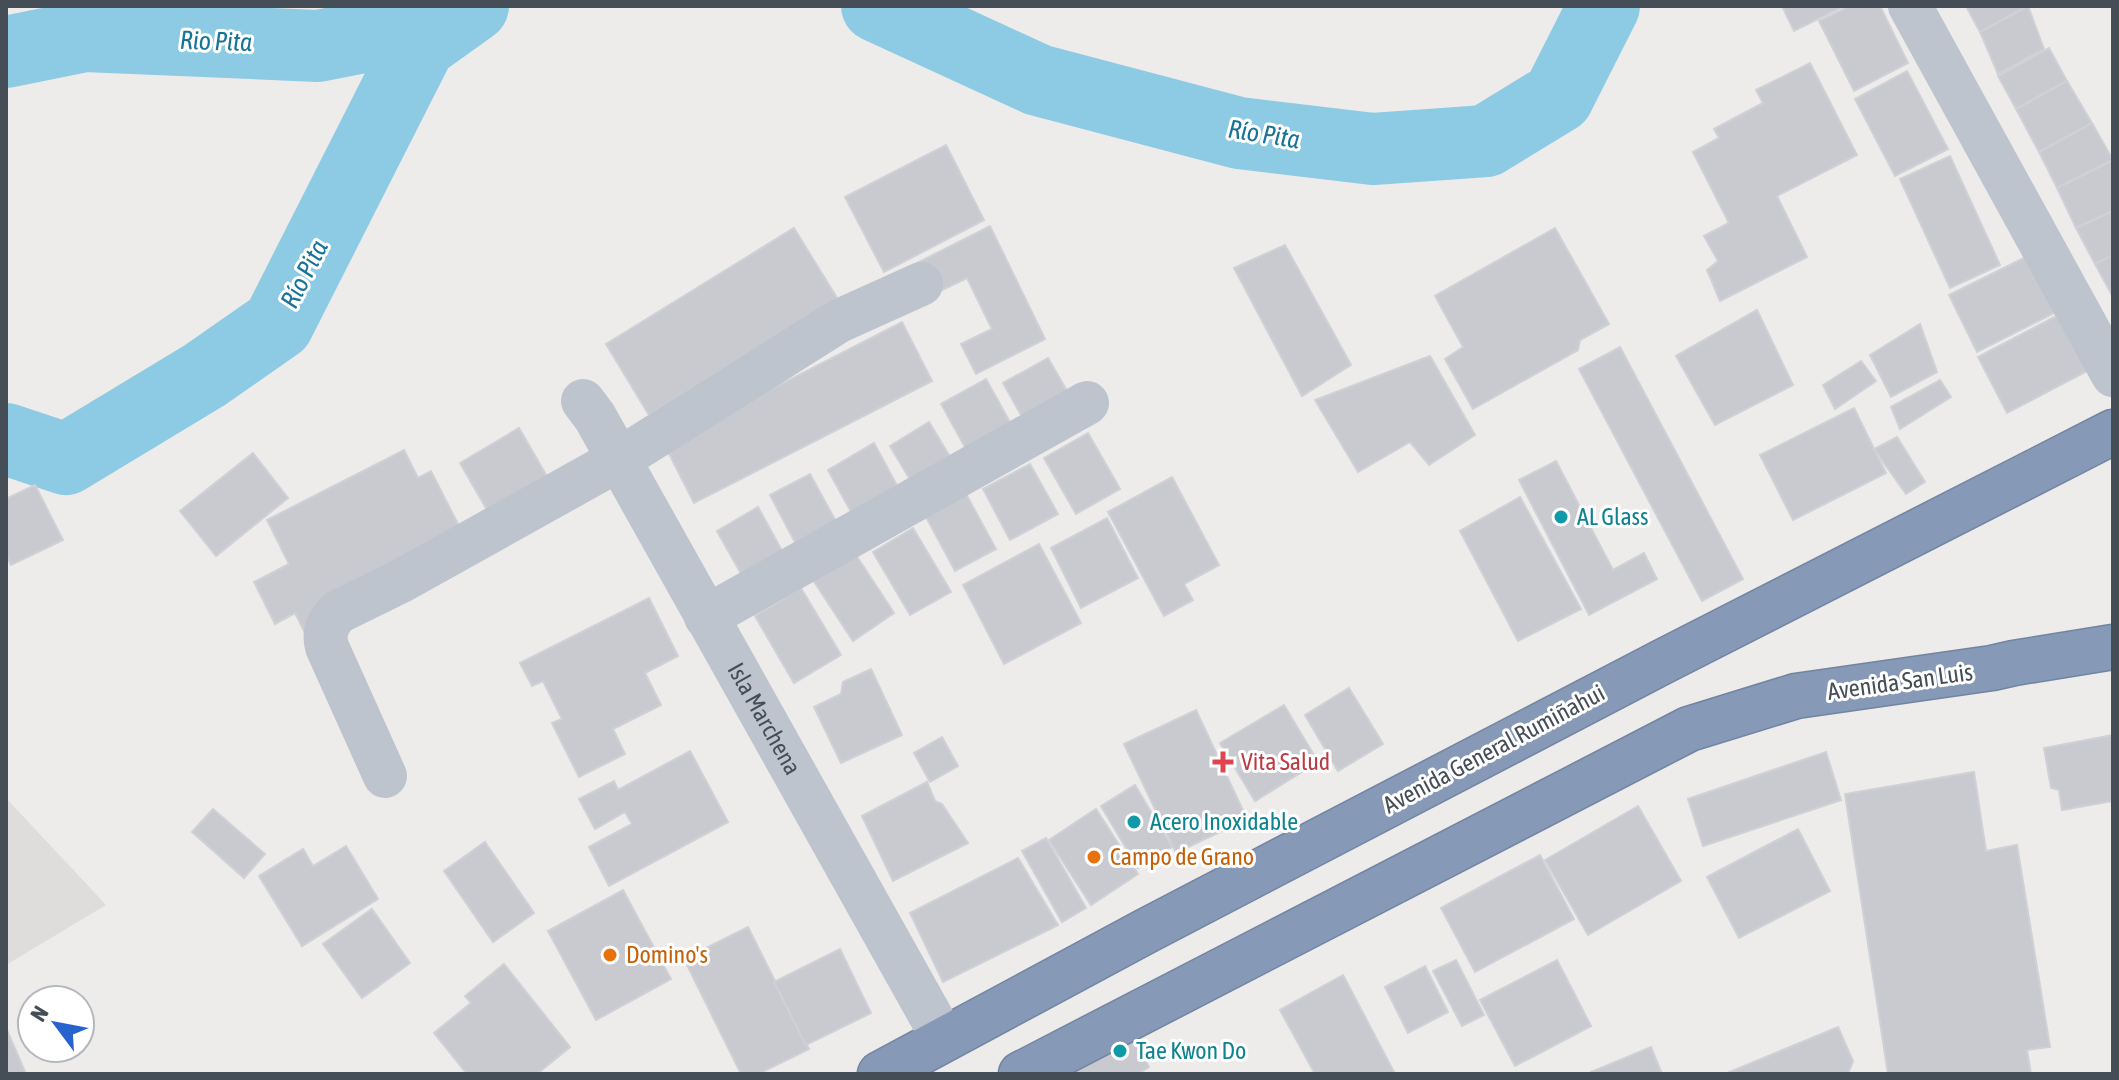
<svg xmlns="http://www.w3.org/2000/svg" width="2119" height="1080" font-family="'Asap Condensed',sans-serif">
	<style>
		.education { fill: #dfdcdc }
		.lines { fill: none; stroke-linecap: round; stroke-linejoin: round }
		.river { stroke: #8ccbe3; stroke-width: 72 }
		.building { fill: #c8cad0; stroke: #cfd1d6; stroke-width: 2 }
		.highway-casing { stroke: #7185a2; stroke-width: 47 }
		.minor { stroke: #bdc4cd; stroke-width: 44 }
		.highway { stroke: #869ab7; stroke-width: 44 }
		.culture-dot { fill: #0f9aa8; stroke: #fff; stroke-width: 3 }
		.health-dot { fill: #e0444e; stroke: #fff; stroke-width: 3 }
		.food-dot { fill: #e8710a; stroke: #fff; stroke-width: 3 }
		.labels { text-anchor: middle; stroke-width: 6; stroke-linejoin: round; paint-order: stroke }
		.culture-label { font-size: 24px; fill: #0d838f; stroke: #fff; text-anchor: start }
		.street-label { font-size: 24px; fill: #454d57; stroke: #fff }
		.health-label { font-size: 24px; fill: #be3a42; stroke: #fff; text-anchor: start }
		.food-label { font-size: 24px; fill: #c56008; stroke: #fff; text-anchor: start }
		.water-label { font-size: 26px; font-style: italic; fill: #177398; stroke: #fff }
	</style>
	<rect width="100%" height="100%" fill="#eeebeb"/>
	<path class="education" d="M6 798 106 905 6 965Z"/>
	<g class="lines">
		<g class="river">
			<path d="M877 6 1038 80 1239 133 1373 149 1486 141 1558 97 1604 6"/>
			<path d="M6 52 85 36 318 46 425 25"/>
			<path d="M6 439 66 459 205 375 278 324 420 44 473 6"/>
		</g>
	</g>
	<g class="building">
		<path d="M1782 6H1844L1794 31Z"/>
		<path d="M1850 6H1880L1908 63 1854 91 1819 21Z"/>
		<path d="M1966 6H2028L1980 32Z"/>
		<path d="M2028 6 2044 49 1998 74 1980 32Z"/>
		<path d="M2049 48 2067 81 2016 109 1998 76Z"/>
		<path d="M1810 63 1857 155 1777 196 1807 257 1720 301 1707 270 1718 261 1704 236 1729 223 1693 152 1719 138 1714 129 1763 103 1756 90Z"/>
		<path d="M1907 71 1948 149 1895 176 1855 99Z"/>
		<path d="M2067 81 2092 123 2039 152 2016 109Z"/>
		<path d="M2092 123 2113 160 2057 188 2039 152Z"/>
		<path d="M946 145 984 220 884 272 845 197Z"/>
		<path d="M1950 156 2000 265 1950 288 1900 179Z"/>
		<path d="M2113 160V211L2076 228 2057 188Z"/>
		<path d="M2113 211V255L2095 264 2076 228Z"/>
		<path d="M990 226 1045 339 976 374 961 344 992 329 967 278 932 295 917 263Z"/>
		<path d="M794 228 837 298 649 415 606 344Z"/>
		<path d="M1555 228 1609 324 1580 340 1578 350 1473 409 1445 359 1463 347 1435 296Z"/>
		<path d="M1285 245 1351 365 1302 396 1234 268Z"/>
		<path d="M2032 254 2060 310 1977 352 1949 295Z"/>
		<path d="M2113 255V297L2095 264Z"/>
		<path d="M1757 310 1793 385 1715 425 1676 356Z"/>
		<path d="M2060 314 2089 370 2007 413 1978 357Z"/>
		<path d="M902 322 932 381 694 503 664 444Z"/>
		<path d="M1920 324 1937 372 1891 397 1870 355Z"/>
		<path d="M1620 347 1743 579 1702 601 1579 369Z"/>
		<path d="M1430 356 1475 435 1429 465 1410 442 1358 472 1315 400Z"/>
		<path d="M1048 358 1071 398 1026 424 1003 383Z"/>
		<path d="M1861 361 1876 381 1835 409 1823 385Z"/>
		<path d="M986 379 1016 433 971 458 941 404Z"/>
		<path d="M1940 380 1951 397 1900 429 1891 407Z"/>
		<path d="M1854 408 1886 473 1793 520 1760 455Z"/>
		<path d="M929 422 958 470 918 493 890 446Z"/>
		<path d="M519 428 549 480 490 515 460 463Z"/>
		<path d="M1088 433 1120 489 1076 514 1044 458Z"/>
		<path d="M1897 437 1925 482 1906 494 1874 449Z"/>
		<path d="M874 443 906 502 860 528 828 470Z"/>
		<path d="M404 450 418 478 431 471 464 536 305 633 295 613 275 624 254 582 289 564 267 520Z"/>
		<path d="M253 453 288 498 216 556 180 511Z"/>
		<path d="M1556 461 1613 570 1644 553 1657 579 1589 615 1519 480Z"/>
		<path d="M1030 464 1058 514 1010 540 983 489Z"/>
		<path d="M810 474 839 527 798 548 770 495Z"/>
		<path d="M1172 477 1219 565 1184 584 1193 600 1164 616 1108 512Z"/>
		<path d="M35 485 63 540 11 565 6 555V499Z"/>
		<path d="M966 494 996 549 955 571 926 517Z"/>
		<path d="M1520 497 1581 609 1518 641 1460 531Z"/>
		<path d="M758 507 786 558 745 581 717 531Z"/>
		<path d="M1107 518 1138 578 1081 608 1051 548Z"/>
		<path d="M913 528 951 592 910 615 873 552Z"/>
		<path d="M1039 544 1081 623 1004 664 963 585Z"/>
		<path d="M854 552 894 613 853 641 813 580Z"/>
		<path d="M801 588 841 655 794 683 755 616Z"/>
		<path d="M649 598 678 656 645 673 661 705 613 729 625 754 579 777 552 723 562 719 543 681 532 686 520 663Z"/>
		<path d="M871 669 902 735 841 763 814 707 841 694 843 682Z"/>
		<path d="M1349 688 1383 744 1338 771 1305 715Z"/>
		<path d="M1284 705 1318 762 1255 801 1220 743Z"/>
		<path d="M1196 710 1247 819 1176 853 1124 744Z"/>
		<path d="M2113 735V801L2062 810 2059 790 2051 788 2044 748Z"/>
		<path d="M942 737 958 766 930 782 914 753Z"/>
		<path d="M690 751 728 822 609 886 589 847 632 824 625 812 595 829 579 799 614 781 618 790Z"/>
		<path d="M1826 752 1841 800 1703 846 1688 799Z"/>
		<path d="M1974 772 1986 851 2017 845 2050 1047 2027 1050 2031 1074H1888L1845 794Z"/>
		<path d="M927 782 935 801 942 804 968 843 893 881 862 816Z"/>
		<path d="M1135 785 1172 847 1138 868 1101 806Z"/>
		<path d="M1638 806 1681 881 1588 935 1545 860Z"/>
		<path d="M213 809 265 854 244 878 192 832Z"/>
		<path d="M1096 809 1138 874 1091 905 1049 840Z"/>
		<path d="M1798 829 1830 891 1739 938 1707 877Z"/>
		<path d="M1046 838 1086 908 1062 922 1022 851Z"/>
		<path d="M485 842 534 913 493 942 444 871Z"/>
		<path d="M346 846 378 899 302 946 259 876 303 849 313 866Z"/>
		<path d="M1540 855 1574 919 1475 972 1441 908Z"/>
		<path d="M1018 858 1058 925 943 982 910 913Z"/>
		<path d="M623 890 671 979 596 1020 548 931Z"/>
		<path d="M372 909 410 963 362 998 323 944Z"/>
		<path d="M748 927 809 1049 758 1074H741L684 959Z"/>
		<path d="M840 949 871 1013 806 1045 774 982Z"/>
		<path d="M1456 960 1484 1015 1462 1026 1433 971Z"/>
		<path d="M1557 960 1591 1026 1515 1066 1480 1000Z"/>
		<path d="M504 964 570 1047 537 1074H467L434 1033 471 1003 465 996Z"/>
		<path d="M1425 966 1448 1012 1408 1033 1385 987Z"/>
		<path d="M1343 975 1395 1074H1315L1280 1010Z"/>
		<path d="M1838 1027 1853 1061 1848 1074H1725Z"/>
		<path d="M6 1028 26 1074H6Z"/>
		<path d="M1130 1034 1149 1067 1138 1074H1060Z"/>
		<path d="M1651 1047 1662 1074H1592L1591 1072Z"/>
	</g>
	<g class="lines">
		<defs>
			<g id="highway">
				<path d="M880 1074 1146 931 1664 661 2113 432"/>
				<path d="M1021 1074 1689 729 1796 696 1992 668 2014 663 2113 647"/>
			</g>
		</defs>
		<use href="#highway" class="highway-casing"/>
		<g class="minor">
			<path d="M1910 6 2113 375"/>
			<path id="s1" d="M583 401 595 417 943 1038"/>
			<path d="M706 617 1087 403"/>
			<path d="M385 776 327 647C323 633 328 622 338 612L401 581 618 460 839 321 921 284"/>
		</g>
		<use href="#highway" class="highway"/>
	</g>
	<g class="culture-dot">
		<circle cx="1561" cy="517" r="8"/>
		<circle cx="1134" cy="822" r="8"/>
		<circle cx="1120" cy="1051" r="8"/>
	</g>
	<path class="health-dot" d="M1219 750h8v8h8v8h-8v8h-8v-8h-8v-8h8z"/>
	<g class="food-dot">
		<circle cx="1094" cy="857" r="8"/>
		<circle cx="610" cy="955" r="8"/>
	</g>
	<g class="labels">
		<g class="culture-label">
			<text x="1577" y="525">AL Glass</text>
			<text x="1150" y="830">Acero Inoxidable</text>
			<text x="1136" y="1059">Tae Kwon Do</text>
		</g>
		<g class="street-label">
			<text transform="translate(1900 682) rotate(-8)" y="8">Avenida San Luis</text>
			<text dy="8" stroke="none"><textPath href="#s1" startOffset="366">Isla Marchena</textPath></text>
			<text transform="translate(1494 749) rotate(-28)" y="8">Avenida General Rumiñahui</text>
		</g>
		<g class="health-label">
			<text x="1241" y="770">Vita Salud</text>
		</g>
		<g class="food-label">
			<text x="1110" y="865">Campo de Grano</text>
			<text x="626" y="963">Domino's</text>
		</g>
		<g class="water-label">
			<text transform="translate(216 41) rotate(2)" y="9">Rio Pita</text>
			<text transform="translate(1264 134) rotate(9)" y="9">Río Pita</text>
			<text transform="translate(304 274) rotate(-63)" y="9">Río Pita</text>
		</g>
	</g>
	<rect width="2119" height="1080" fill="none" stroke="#454d57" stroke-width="16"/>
	<g transform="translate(56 1024) rotate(302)"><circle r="38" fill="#ffffff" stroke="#b5b8bc" stroke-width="2"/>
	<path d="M0-6L14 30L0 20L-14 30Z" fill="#2763cc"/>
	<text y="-12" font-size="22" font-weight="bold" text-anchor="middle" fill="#454d57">N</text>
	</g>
</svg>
